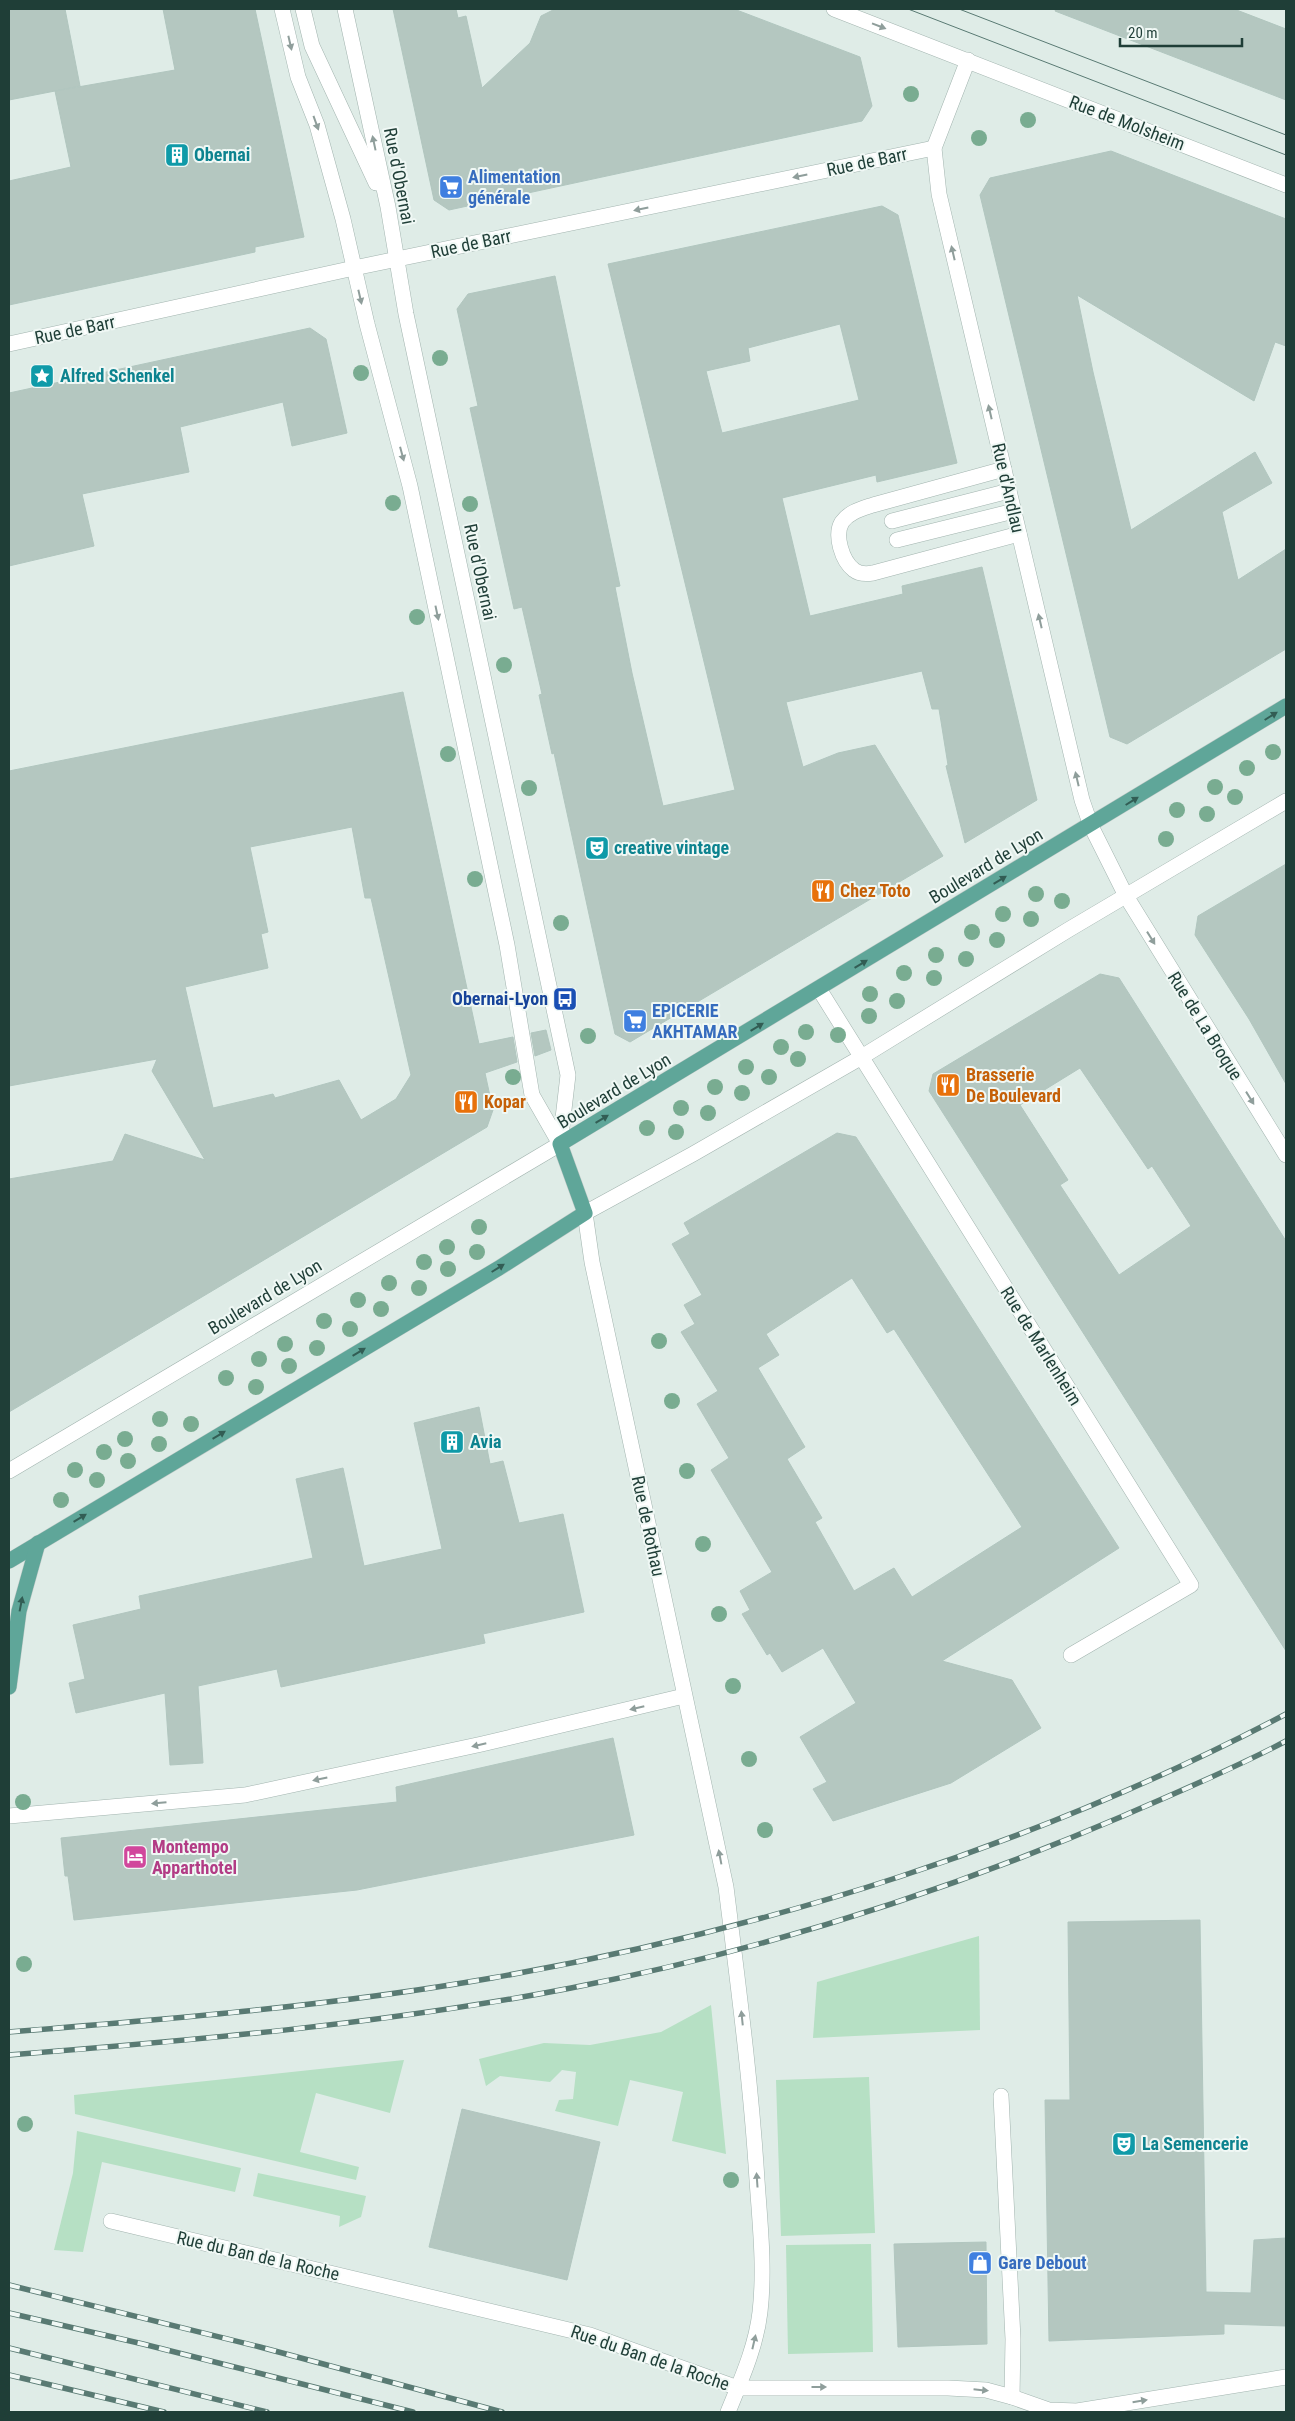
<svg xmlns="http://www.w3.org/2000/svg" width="1295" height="2421" font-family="'Roboto Condensed',sans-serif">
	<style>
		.green { fill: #b6e0c4 }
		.building { fill: #b4c7c0; stroke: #b1c6bf; fill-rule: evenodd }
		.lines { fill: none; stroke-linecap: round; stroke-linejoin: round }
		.minor-casing { stroke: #a2b4af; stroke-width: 16 }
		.major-casing { stroke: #c0c9c7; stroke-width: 16 }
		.minor { stroke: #fff; stroke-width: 15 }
		.major { stroke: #5fa699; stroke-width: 15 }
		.tram { stroke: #597a73; stroke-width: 1 }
		.rail-casing { stroke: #597a73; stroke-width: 5.5 }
		.rail { stroke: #f0f8f5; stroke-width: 4; stroke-dasharray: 11; stroke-linecap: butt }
		.tree { fill: #79ac91 }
		.oneway { fill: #8f9e9b }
		.oneway2 { fill: #325d54 }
		.labels { text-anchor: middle; stroke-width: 4; stroke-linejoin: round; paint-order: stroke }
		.street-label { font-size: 18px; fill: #1f3e37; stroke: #f0f8f5 }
		.culture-label { font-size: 18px; font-weight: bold; fill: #0d838f; stroke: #f0f8f5; text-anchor: start }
		.shop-label { font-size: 18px; font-weight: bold; fill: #366cbe; stroke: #f0f8f5; text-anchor: start }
		.food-label { font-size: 18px; font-weight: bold; fill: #c56008; stroke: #f0f8f5; text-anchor: start }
		.transit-label { font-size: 18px; font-weight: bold; fill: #164399; stroke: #f0f8f5; text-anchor: end }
		.hotel-label { font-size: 18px; font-weight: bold; fill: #b23c85; stroke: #f0f8f5; text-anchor: start }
	</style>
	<rect width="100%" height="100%" fill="#dfece7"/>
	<g class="green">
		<path d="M979 1936 980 2030 813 2038 817 1982Z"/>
		<path d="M711 2005 726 2154 672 2141 683 2092 630 2080 618 2126 555 2111 559 2100 573 2099 576 2072 562 2070 550 2082 500 2076 486 2086 479 2059 544 2043 590 2045 661 2032Z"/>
		<path d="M404 2060 390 2113 316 2093 300 2152 359 2167 356 2180 75 2114 74 2095Z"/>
		<path d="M869 2077 875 2233 781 2236 776 2080Z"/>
		<path d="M77 2131 241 2168 235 2192 102 2162 83 2252 54 2250 73 2173Z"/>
		<path d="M258 2173 366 2196 361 2217 339 2227 340 2216 253 2196Z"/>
		<path d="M871 2244 873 2352 788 2354 786 2245Z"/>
	</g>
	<g class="building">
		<path d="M9 9H65L80 86 55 91 175 70 163 9H255L304 237 255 247V252L9 305V181L71 167 55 91 9 100Z"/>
		<path d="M393 9H456L458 18 466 16 482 88 530 43 541 16 555 9H734L860 57 872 106 862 121 449 210 434 200Z"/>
		<path d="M1056 9H1234L1286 29V100L1055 11Z"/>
		<path d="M1111 151 1286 219V346L1275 342 1254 401 1077 295 1093 372 1131 530 1255 452 1272 483 1222 512 1238 580 1286 549V649L1127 744 1110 737 980 195 990 178Z"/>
		<path d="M882 206 898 215 957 463 877 482 876 475 782 498 810 616 903 594 902 586 982 567 1037 800 965 843 946 766 948 765 939 709H932L922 671 786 702 803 767 838 753 875 745 943 856 630 1042 615 1034 554 753 552 754 539 695 542 694 522 607 514 609 470 408 478 406 457 309 468 294 555 276 620 586 615 587 632 673 663 806 735 790 608 264ZM840 324 859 400 722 433 706 371 750 361 748 348Z"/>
		<path d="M310 328 326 339 347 433 292 446 283 402 180 427 189 472 82 494 94 546 9 566V393Z"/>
		<path d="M403 692 479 1044 513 1037 517 1062 485 1073 493 1110 487 1127 9 1412V1179L113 1161 125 1134 205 1160 152 1071 157 1059 9 1086V771ZM352 827 365 898H371L411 1075 396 1099 361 1120 339 1080 275 1098 273 1094 213 1108 185 987 268 968 261 934 268 932 250 847Z"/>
		<path d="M1286 864V1084L1249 1019 1195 935 1198 916Z"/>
		<path d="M1100 974 1119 978 1286 1241V1651L929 1091 933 1074ZM1080 1068 1148 1169 1152 1166 1191 1226 1119 1275 1060 1185 1068 1180 1020 1105Z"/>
		<path d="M546 1030 551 1050 535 1056 531 1033Z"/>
		<path d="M837 1133 856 1137 1119 1548 942 1661 1012 1680 1041 1728 951 1783 833 1821 813 1789 827 1782 800 1737 856 1703 823 1648 782 1672 770 1653 767 1655 742 1614 750 1610 740 1591 772 1572 711 1470 729 1458 697 1404 718 1391 681 1332 695 1324 684 1305 702 1295 672 1244 690 1234 684 1223ZM852 1278 887 1333 894 1329 1022 1527 912 1597 894 1568 854 1591 815 1522 822 1518 787 1459 805 1447 758 1368 779 1355 766 1334Z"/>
		<path d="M479 1407 490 1464 503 1461 519 1523 563 1514 584 1612 483 1634 485 1643 281 1687 277 1669 198 1686 203 1763 170 1765 165 1693 76 1713 69 1683 85 1679 73 1625 141 1609 139 1596 313 1558 296 1479 343 1468 364 1566 442 1549 414 1423Z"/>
		<path d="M613 1738 634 1835 357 1890 74 1920 68 1876H65L61 1838 397 1802 396 1787Z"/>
		<path d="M1200 1920 1206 2292 1251 2293 1254 2240 1286 2238V2326L1224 2324V2334L1049 2341 1045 2100H1070L1068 1922Z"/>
		<path d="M462 2109 600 2142 567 2280 429 2247Z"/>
		<path d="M986 2242 987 2344 898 2347 894 2244Z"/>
	</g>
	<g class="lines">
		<defs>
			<g id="minor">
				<path d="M282 9 298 77 317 125 343 219 367 324 410 486 507 945 532 1095 560 1144"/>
				<path d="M303 9 312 46 376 183"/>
				<path d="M345 9 388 207 406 314 568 1075 560 1144"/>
				<path d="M834 9 1286 185"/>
				<path d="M968 60 934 148 939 194 1082 800 1091 826 1126 896 1286 1155"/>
				<path d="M9 344 354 268 934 148"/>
				<path d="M1004 469 873 505C861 509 849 512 842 522 834 535 842 561 854 570 859 574 867 574 873 573L1019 534"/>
				<path d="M892 521 1009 491"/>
				<path d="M897 540 1014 511"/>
				<path d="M819 989 1191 1585 1071 1655"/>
				<path d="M9 1471 560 1144"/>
				<path d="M9 1816 245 1795 482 1744 684 1696"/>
				<path d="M1001 2096 1013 2339 1012 2397"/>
				<path d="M111 2221 590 2335 738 2388H948L986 2390 1012 2397 1049 2410 1077 2411 1286 2377"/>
				<path d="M728 2412C741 2380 756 2347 760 2312 765 2268 760 2224 757 2180 751 2082 738 1984 726 1887L592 1262 585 1213 693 1154 860 1058 1068 930 1286 801"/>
			</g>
			<g id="major">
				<path d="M9 1561 499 1268 585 1213 560 1144 1286 706"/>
				<path d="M9 1687 19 1611 38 1543"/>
			</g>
		</defs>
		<use href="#minor" class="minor-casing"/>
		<use href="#major" class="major-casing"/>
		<use href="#minor" class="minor"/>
		<use href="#major" class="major"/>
		<g class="tram">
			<path d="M908 9 1286 155"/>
			<path d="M959 9 1286 135"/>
		</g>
		<defs>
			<g id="rail">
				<path d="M9 2032C170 2019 332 2006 492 1978 767 1930 1039 1844 1286 1714"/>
				<path d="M9 2055C197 2040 385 2024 571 1988 760 1951 946 1892 1123 1816 1178 1792 1233 1769 1286 1741"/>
				<path d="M9 2285 260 2347 502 2412"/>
				<path d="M9 2313 143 2344 413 2412"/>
				<path d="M9 2348 267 2412"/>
				<path d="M9 2375 164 2412"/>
			</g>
		</defs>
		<use href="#rail" class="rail-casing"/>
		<use href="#rail" class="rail"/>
	</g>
	<g class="tree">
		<circle cx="911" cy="94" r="8"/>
		<circle cx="1028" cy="120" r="8"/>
		<circle cx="979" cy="138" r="8"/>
		<circle cx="440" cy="358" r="8"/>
		<circle cx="361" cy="373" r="8"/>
		<circle cx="393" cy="503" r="8"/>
		<circle cx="470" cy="504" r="8"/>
		<circle cx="417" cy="617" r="8"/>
		<circle cx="504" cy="665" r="8"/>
		<circle cx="1273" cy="752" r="8"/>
		<circle cx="448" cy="754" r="8"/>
		<circle cx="1247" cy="768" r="8"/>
		<circle cx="1215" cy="787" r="8"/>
		<circle cx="529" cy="788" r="8"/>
		<circle cx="1235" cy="797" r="8"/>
		<circle cx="1177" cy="810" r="8"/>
		<circle cx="1207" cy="814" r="8"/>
		<circle cx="1166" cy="839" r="8"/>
		<circle cx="475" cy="879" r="8"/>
		<circle cx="1036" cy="894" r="8"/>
		<circle cx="1062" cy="901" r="8"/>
		<circle cx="1003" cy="914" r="8"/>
		<circle cx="1031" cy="919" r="8"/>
		<circle cx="561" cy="923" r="8"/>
		<circle cx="972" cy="932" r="8"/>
		<circle cx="997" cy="940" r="8"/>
		<circle cx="936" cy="955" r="8"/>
		<circle cx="966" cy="959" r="8"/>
		<circle cx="904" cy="973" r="8"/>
		<circle cx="934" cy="978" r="8"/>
		<circle cx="870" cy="994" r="8"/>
		<circle cx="897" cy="1001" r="8"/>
		<circle cx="869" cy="1016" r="8"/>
		<circle cx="806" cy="1032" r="8"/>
		<circle cx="838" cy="1035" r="8"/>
		<circle cx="588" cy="1036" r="8"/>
		<circle cx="781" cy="1047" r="8"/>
		<circle cx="798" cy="1059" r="8"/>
		<circle cx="746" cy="1067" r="8"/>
		<circle cx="513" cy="1077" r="8"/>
		<circle cx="769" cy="1077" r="8"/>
		<circle cx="715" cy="1087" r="8"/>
		<circle cx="742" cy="1093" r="8"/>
		<circle cx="681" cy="1108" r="8"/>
		<circle cx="708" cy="1113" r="8"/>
		<circle cx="647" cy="1128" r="8"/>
		<circle cx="676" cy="1132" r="8"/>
		<circle cx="479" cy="1227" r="8"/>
		<circle cx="447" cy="1247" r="8"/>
		<circle cx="477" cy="1252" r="8"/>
		<circle cx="424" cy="1262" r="8"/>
		<circle cx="448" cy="1269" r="8"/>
		<circle cx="389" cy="1283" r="8"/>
		<circle cx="419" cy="1288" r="8"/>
		<circle cx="358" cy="1300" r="8"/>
		<circle cx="381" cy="1309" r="8"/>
		<circle cx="324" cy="1321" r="8"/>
		<circle cx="350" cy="1329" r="8"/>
		<circle cx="659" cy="1341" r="8"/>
		<circle cx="285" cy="1344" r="8"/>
		<circle cx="317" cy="1348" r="8"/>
		<circle cx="259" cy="1359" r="8"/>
		<circle cx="289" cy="1366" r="8"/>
		<circle cx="226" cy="1378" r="8"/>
		<circle cx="256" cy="1387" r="8"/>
		<circle cx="672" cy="1401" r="8"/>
		<circle cx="160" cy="1419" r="8"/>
		<circle cx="191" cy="1424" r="8"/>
		<circle cx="125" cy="1439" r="8"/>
		<circle cx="159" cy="1444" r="8"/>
		<circle cx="104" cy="1452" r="8"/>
		<circle cx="128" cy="1461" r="8"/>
		<circle cx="75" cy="1470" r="8"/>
		<circle cx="687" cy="1471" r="8"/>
		<circle cx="97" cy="1480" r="8"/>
		<circle cx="61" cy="1500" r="8"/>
		<circle cx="703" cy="1544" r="8"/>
		<circle cx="719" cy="1614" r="8"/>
		<circle cx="733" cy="1686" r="8"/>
		<circle cx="749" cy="1759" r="8"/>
		<circle cx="23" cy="1802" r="8"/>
		<circle cx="765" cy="1830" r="8"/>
		<circle cx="24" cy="1964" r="8"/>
		<circle cx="25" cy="2124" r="8"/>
		<circle cx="731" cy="2180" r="8"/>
	</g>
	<defs><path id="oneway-solid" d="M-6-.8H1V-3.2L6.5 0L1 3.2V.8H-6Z" transform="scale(1.25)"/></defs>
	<g class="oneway">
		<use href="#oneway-solid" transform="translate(879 26) rotate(21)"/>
		<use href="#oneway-solid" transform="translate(290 43) rotate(77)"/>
		<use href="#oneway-solid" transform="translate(316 123) rotate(70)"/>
		<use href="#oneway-solid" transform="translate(374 143) rotate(-102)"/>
		<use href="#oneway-solid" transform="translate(800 176) rotate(168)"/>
		<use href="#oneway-solid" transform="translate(641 209) rotate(168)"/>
		<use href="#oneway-solid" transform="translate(953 253) rotate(-103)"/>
		<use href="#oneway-solid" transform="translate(360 297) rotate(77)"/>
		<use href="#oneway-solid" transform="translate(990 412) rotate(-103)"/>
		<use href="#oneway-solid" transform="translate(402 454) rotate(75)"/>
		<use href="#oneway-solid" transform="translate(437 613) rotate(78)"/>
		<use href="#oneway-solid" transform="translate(1040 621) rotate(-103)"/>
		<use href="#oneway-solid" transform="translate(1077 779) rotate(-103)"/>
		<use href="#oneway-solid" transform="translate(1151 938) rotate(58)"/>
		<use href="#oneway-solid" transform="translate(1250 1098) rotate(58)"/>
		<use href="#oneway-solid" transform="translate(637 1708) rotate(167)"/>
		<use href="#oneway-solid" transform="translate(479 1745) rotate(167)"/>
		<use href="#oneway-solid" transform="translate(320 1779) rotate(168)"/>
		<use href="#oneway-solid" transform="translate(159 1803) rotate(175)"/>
		<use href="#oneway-solid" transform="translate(720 1857) rotate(-101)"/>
		<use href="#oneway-solid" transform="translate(742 2018) rotate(-96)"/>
		<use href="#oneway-solid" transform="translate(757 2180) rotate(-94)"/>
		<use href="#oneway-solid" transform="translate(754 2342) rotate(-77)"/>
		<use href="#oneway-solid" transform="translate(819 2387)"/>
		<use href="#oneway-solid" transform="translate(981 2390) rotate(6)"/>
		<use href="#oneway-solid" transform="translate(1140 2401) rotate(-9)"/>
	</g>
	<g class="oneway2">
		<use href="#oneway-solid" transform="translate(1271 716) rotate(-32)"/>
		<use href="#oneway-solid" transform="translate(1132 801) rotate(-32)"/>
		<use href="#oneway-solid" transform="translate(1000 880) rotate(-31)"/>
		<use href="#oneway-solid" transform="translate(861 964) rotate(-31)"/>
		<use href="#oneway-solid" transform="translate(757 1027) rotate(-31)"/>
		<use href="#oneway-solid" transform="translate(602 1119) rotate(-31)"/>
		<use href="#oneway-solid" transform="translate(498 1268) rotate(-32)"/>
		<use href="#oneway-solid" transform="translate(359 1352) rotate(-31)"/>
		<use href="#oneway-solid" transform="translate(219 1435) rotate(-31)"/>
		<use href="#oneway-solid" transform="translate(80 1518) rotate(-31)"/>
		<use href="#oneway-solid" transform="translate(21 1604) rotate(-79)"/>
	</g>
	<defs>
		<symbol id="building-square" viewBox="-11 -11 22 22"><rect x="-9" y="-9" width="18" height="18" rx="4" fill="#0f9aa8" stroke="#f0f8f5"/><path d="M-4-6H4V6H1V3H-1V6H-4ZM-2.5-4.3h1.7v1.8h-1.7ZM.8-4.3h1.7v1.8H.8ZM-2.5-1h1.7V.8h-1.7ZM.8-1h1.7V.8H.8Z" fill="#fff"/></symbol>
		<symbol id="supermarket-square" viewBox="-11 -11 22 22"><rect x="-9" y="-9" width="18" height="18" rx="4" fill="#3f7fe0" stroke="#f0f8f5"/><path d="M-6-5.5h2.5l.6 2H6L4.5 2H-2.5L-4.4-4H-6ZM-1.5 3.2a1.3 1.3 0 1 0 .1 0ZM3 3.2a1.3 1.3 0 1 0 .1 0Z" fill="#fff"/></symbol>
		<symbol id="sight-square" viewBox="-11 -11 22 22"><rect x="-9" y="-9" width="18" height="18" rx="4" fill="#0f9aa8" stroke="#f0f8f5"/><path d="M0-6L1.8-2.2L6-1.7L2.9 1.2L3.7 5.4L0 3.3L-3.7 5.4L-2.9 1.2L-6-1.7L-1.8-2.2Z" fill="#fff"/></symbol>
		<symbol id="theatre-square" viewBox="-11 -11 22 22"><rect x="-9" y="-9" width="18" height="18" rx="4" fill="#0f9aa8" stroke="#f0f8f5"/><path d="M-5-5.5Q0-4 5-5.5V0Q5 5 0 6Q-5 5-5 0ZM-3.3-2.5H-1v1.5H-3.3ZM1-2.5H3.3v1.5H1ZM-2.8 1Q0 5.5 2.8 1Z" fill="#fff"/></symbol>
		<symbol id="restaurant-square" viewBox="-11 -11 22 22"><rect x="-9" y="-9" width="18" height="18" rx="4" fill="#e8710a" stroke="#f0f8f5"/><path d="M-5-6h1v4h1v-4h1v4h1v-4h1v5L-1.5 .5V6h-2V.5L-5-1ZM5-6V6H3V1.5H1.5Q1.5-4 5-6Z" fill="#fff"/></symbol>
		<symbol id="bus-square" viewBox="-11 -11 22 22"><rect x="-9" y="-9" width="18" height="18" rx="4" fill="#1a4fb4" stroke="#f0f8f5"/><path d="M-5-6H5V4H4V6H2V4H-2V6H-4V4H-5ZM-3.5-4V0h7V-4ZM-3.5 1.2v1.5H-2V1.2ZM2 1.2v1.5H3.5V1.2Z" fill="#fff"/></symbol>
		<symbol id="hotel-square" viewBox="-11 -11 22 22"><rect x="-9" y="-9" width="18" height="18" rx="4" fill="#d1479c" stroke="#f0f8f5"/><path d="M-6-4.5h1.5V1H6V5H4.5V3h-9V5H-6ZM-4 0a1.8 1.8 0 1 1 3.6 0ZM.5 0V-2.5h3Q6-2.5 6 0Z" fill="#fff"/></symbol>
		<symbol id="shop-square" viewBox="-11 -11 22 22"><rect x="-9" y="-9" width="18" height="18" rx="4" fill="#3f7fe0" stroke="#f0f8f5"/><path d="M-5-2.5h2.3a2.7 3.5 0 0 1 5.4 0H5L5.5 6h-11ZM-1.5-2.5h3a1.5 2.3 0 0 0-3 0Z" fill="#fff"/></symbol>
	</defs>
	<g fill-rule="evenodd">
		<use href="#building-square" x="163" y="141" width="28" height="28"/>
		<use href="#supermarket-square" x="437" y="173" width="28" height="28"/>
		<use href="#sight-square" x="28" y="362" width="28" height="28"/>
		<use href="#theatre-square" x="583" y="834" width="28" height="28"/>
		<use href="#restaurant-square" x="809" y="877" width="28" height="28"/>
		<use href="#bus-square" x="551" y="985" width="28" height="28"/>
		<use href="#supermarket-square" x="621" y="1007" width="28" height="28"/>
		<use href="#restaurant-square" x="934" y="1071" width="28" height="28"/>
		<use href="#restaurant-square" x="452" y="1088" width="28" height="28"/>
		<use href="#building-square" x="438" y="1428" width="28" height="28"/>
		<use href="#hotel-square" x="121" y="1843" width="28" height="28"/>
		<use href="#theatre-square" x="1110" y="2130" width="28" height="28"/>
		<use href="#shop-square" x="966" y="2249" width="28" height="28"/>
	</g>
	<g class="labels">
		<g class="street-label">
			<text transform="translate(1127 123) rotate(21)" y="6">Rue de Molsheim</text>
			<text transform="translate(867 162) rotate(-12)" y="6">Rue de Barr</text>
			<text transform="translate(399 176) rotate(79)" y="6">Rue d'Obernai</text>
			<text transform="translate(471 244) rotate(-12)" y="6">Rue de Barr</text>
			<text transform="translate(75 330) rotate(-12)" y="6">Rue de Barr</text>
			<text transform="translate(1008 488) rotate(77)" y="6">Rue d'Andlau</text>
			<text transform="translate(480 572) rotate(78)" y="6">Rue d'Obernai</text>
			<text transform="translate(986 866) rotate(-31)" y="6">Boulevard de Lyon</text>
			<text transform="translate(1205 1026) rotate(58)" y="6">Rue de La Broque</text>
			<text transform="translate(614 1091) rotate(-31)" y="6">Boulevard de Lyon</text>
			<text transform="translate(265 1297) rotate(-31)" y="6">Boulevard de Lyon</text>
			<text transform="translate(1041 1346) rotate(58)" y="6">Rue de Marlenheim</text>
			<text transform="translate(648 1526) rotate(78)" y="6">Rue de Rothau</text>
			<text transform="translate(258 2256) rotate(13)" y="6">Rue du Ban de la Roche</text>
			<text transform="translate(650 2358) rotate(19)" y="6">Rue du Ban de la Roche</text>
		</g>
		<g class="culture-label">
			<text x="194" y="161">Obernai</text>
			<text x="60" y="382">Alfred Schenkel</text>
			<text x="614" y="854">creative vintage</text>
			<text x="470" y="1448">Avia</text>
			<text x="1142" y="2150">La Semencerie</text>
		</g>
		<g class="shop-label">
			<text x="468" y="183">Alimentation<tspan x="468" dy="21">générale</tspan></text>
			<text x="652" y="1017">EPICERIE<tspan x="652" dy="21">AKHTAMAR</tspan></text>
			<text x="998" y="2269">Gare Debout</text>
		</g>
		<g class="food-label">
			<text x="840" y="897">Chez Toto</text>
			<text x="966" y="1081">Brasserie<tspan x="966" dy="21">De Boulevard</tspan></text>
			<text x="484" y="1108">Kopar</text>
		</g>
		<g class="transit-label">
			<text x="548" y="1005">Obernai-Lyon</text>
		</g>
		<g class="hotel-label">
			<text x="152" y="1853">Montempo<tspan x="152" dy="21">Apparthotel</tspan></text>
		</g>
	</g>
	<rect width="1295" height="2421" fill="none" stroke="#1f3e37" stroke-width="20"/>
	<path d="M1120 38v8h122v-8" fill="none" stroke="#1f3e37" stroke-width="2.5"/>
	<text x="1128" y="38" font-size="15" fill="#1f3e37" stroke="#f0f8f5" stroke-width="4" paint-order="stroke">20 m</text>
</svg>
